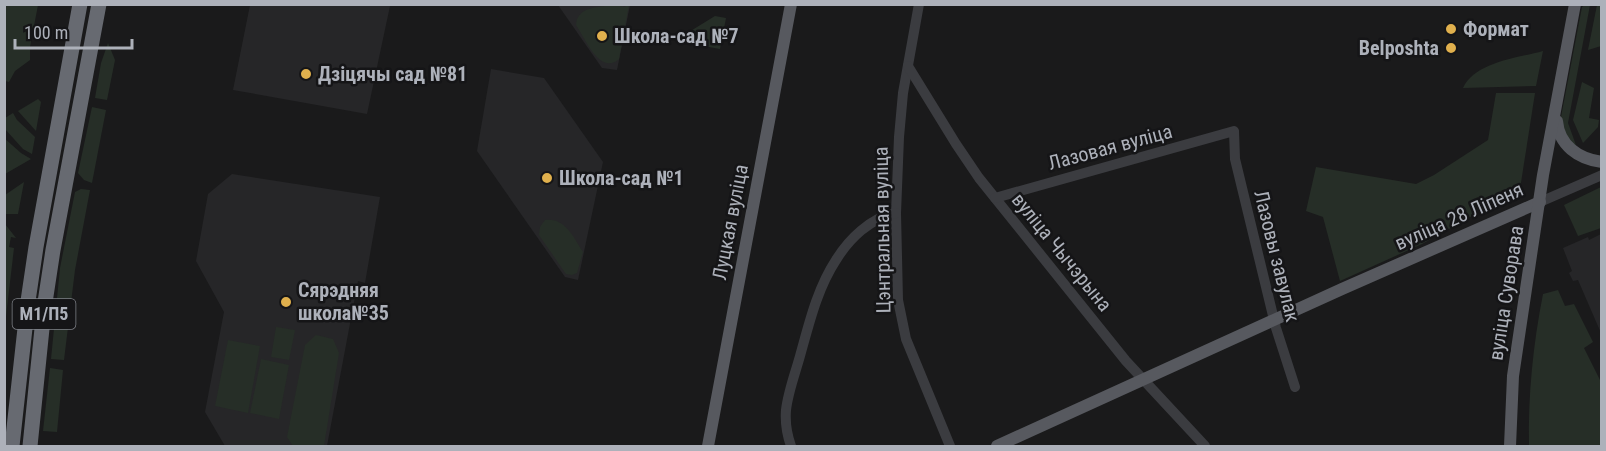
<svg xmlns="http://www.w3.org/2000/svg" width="1606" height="451" font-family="'Roboto Condensed',sans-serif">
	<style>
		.built { fill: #262628 }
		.green { fill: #262e27 }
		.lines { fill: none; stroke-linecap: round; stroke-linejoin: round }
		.minor { stroke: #3b3c40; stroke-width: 10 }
		.major { stroke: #57595f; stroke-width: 12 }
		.highway { stroke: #676a71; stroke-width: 15 }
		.poi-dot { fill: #e0b04d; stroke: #151517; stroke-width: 2 }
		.labels { text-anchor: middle; stroke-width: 5; stroke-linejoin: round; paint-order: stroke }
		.shield { fill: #151517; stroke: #7f8289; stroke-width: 1.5 }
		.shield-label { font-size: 18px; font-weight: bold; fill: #adb1ba }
		.poi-label { font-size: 20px; font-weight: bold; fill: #adb1ba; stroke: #151517; text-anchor: start }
		.street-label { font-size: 20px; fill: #adb1ba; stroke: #151517 }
	</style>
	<rect width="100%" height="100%" fill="#1a1a1b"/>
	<g class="built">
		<path d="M381 5 390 6 367 114 233 90 250 5Z"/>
		<path d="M558 5H630L617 70 602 68Z"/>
		<path d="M491 69 544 78 603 162 578 280 565 277 477 151Z"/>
		<path d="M232 174 380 197 365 283 358 281 327 446H225L205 412 224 312 196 261 208 194Z"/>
		<path d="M1601 234V333L1578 280 1573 281 1569 273 1572 271 1563 248 1588 237 1589 240Z"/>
	</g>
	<g class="green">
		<path d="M4 5H38L30 47V60L15 71 9 82 5 81Z"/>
		<path d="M615 5 625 7 626 5H629L619 59C600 76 585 38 576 25 577 6 600 7 615 5Z"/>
		<path d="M1585 5H1590L1568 123 1577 148 1576 151 1561 128V117L1582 7Z"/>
		<path d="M1597 5 1601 6V46L1588 50Z"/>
		<path d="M715 16 726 18 720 49 687 43 689 32Z"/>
		<path d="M108 43 115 60 107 100 95 98 101 63Z"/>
		<path d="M1543 51 1536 86 1463 88C1475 62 1518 58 1543 51Z"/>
		<path d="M1582 82 1594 88 1589 118 1599 120 1598 127 1583 143 1573 120Z"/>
		<path d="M1496 93H1535L1520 189 1422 244 1340 281 1323 217 1306 211 1316 167 1416 184 1434 175 1488 140Z"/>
		<path d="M38 99 41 102 36 131 18 111Z"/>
		<path d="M92 107 106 110 92 183 84 180 78 173Z"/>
		<path d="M13 113 17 120 35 137 32 154 23 149 5 129V118Z"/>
		<path d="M4 138 21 153 31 159 5 174Z"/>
		<path d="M24 182 18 214H5V195Z"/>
		<path d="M1601 187V228L1578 236 1564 205Z"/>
		<path d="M81 189 90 190 75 270 64 360 51 359 60 268 75 192Z"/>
		<path d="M545 220C565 217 574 238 583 252L577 273 572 275 566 274 539 235 540 227Z"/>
		<path d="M5 224 16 238 11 237 9 247 14 248 5 325Z"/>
		<path d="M1558 290 1565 306 1574 304 1593 342 1584 348 1601 382V446H1529C1528 395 1533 345 1543 294Z"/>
		<path d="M276 327 295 330 289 360 271 357Z"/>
		<path d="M316 335 333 339 339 353 324 446H293L287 437 305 345Z"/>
		<path d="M228 340 260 346 248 413 215 406Z"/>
		<path d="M261 359 289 365 279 419 250 413Z"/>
		<path d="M50 368 63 370 57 432 43 431Z"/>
	</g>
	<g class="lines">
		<g class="minor">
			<path d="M919 4 903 93 899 137 896 213 898 300 906 339 950 446"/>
			<path d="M908 66 956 144 979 178 1126 361 1205 446"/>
			<path d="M995 198 1234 131 1235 159 1276 328 1295 387"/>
			<path d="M1540 202 1602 175"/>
			<path d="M791 446C787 435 785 423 786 410 788 392 795 374 800 356 809 324 817 289 836 260 849 239 870 218 896 213"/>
		</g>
		<g class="major">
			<path d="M1557 121C1559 145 1578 159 1602 162"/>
			<path d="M708 446 791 4"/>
			<path d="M997 446 1342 289 1540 202"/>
			<path d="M1510 446 1513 376 1543 175 1575 4"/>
		</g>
		<g class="highway">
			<path d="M12 446 28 301 36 247 80 4"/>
			<path d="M30 446 44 309 53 250 99 4"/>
		</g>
	</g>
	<g class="poi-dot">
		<circle cx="1451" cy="29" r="6"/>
		<circle cx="602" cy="36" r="6"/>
		<circle cx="1451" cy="48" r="6"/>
		<circle cx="306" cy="74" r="6"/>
		<circle cx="547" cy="178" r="6"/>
		<circle cx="286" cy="302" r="6"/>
	</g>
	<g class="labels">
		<rect class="shield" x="12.5" y="299" width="63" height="30" rx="4.5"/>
		<g class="shield-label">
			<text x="44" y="320">М1/П5</text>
		</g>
		<g class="poi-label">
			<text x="1463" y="36">Формат</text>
			<text x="614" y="43">Школа-сад №7</text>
			<text x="1439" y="55" text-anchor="end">Belposhta</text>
			<text x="318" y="81">Дзіцячы сад №81</text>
			<text x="559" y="185">Школа-сад №1</text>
			<text x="298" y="297">Сярэдняя<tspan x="298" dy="23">школа№35</tspan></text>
		</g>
		<g class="street-label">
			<text transform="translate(1110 147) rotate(-15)" y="7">Лазовая вуліца</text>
			<text transform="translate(1459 216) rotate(-24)" y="7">вуліца 28 Ліпеня</text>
			<text transform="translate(730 222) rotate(-79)" y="7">Луцкая вуліца</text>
			<text transform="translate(882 230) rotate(-91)" y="7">Цэнтральная вуліца</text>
			<text transform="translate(1062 252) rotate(51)" y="7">вуліца Чычэрына</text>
			<text transform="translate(1277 256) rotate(76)" y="7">Лазовы завулак</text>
			<text transform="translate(1506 293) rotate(-81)" y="7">вуліца Суворава</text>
		</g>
	</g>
	<rect width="1606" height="451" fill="none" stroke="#adb1ba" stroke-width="12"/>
	<path d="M15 39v9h117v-9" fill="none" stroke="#adb1ba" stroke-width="3"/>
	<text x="24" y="39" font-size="18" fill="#adb1ba" stroke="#151517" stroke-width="4.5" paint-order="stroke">100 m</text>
</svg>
